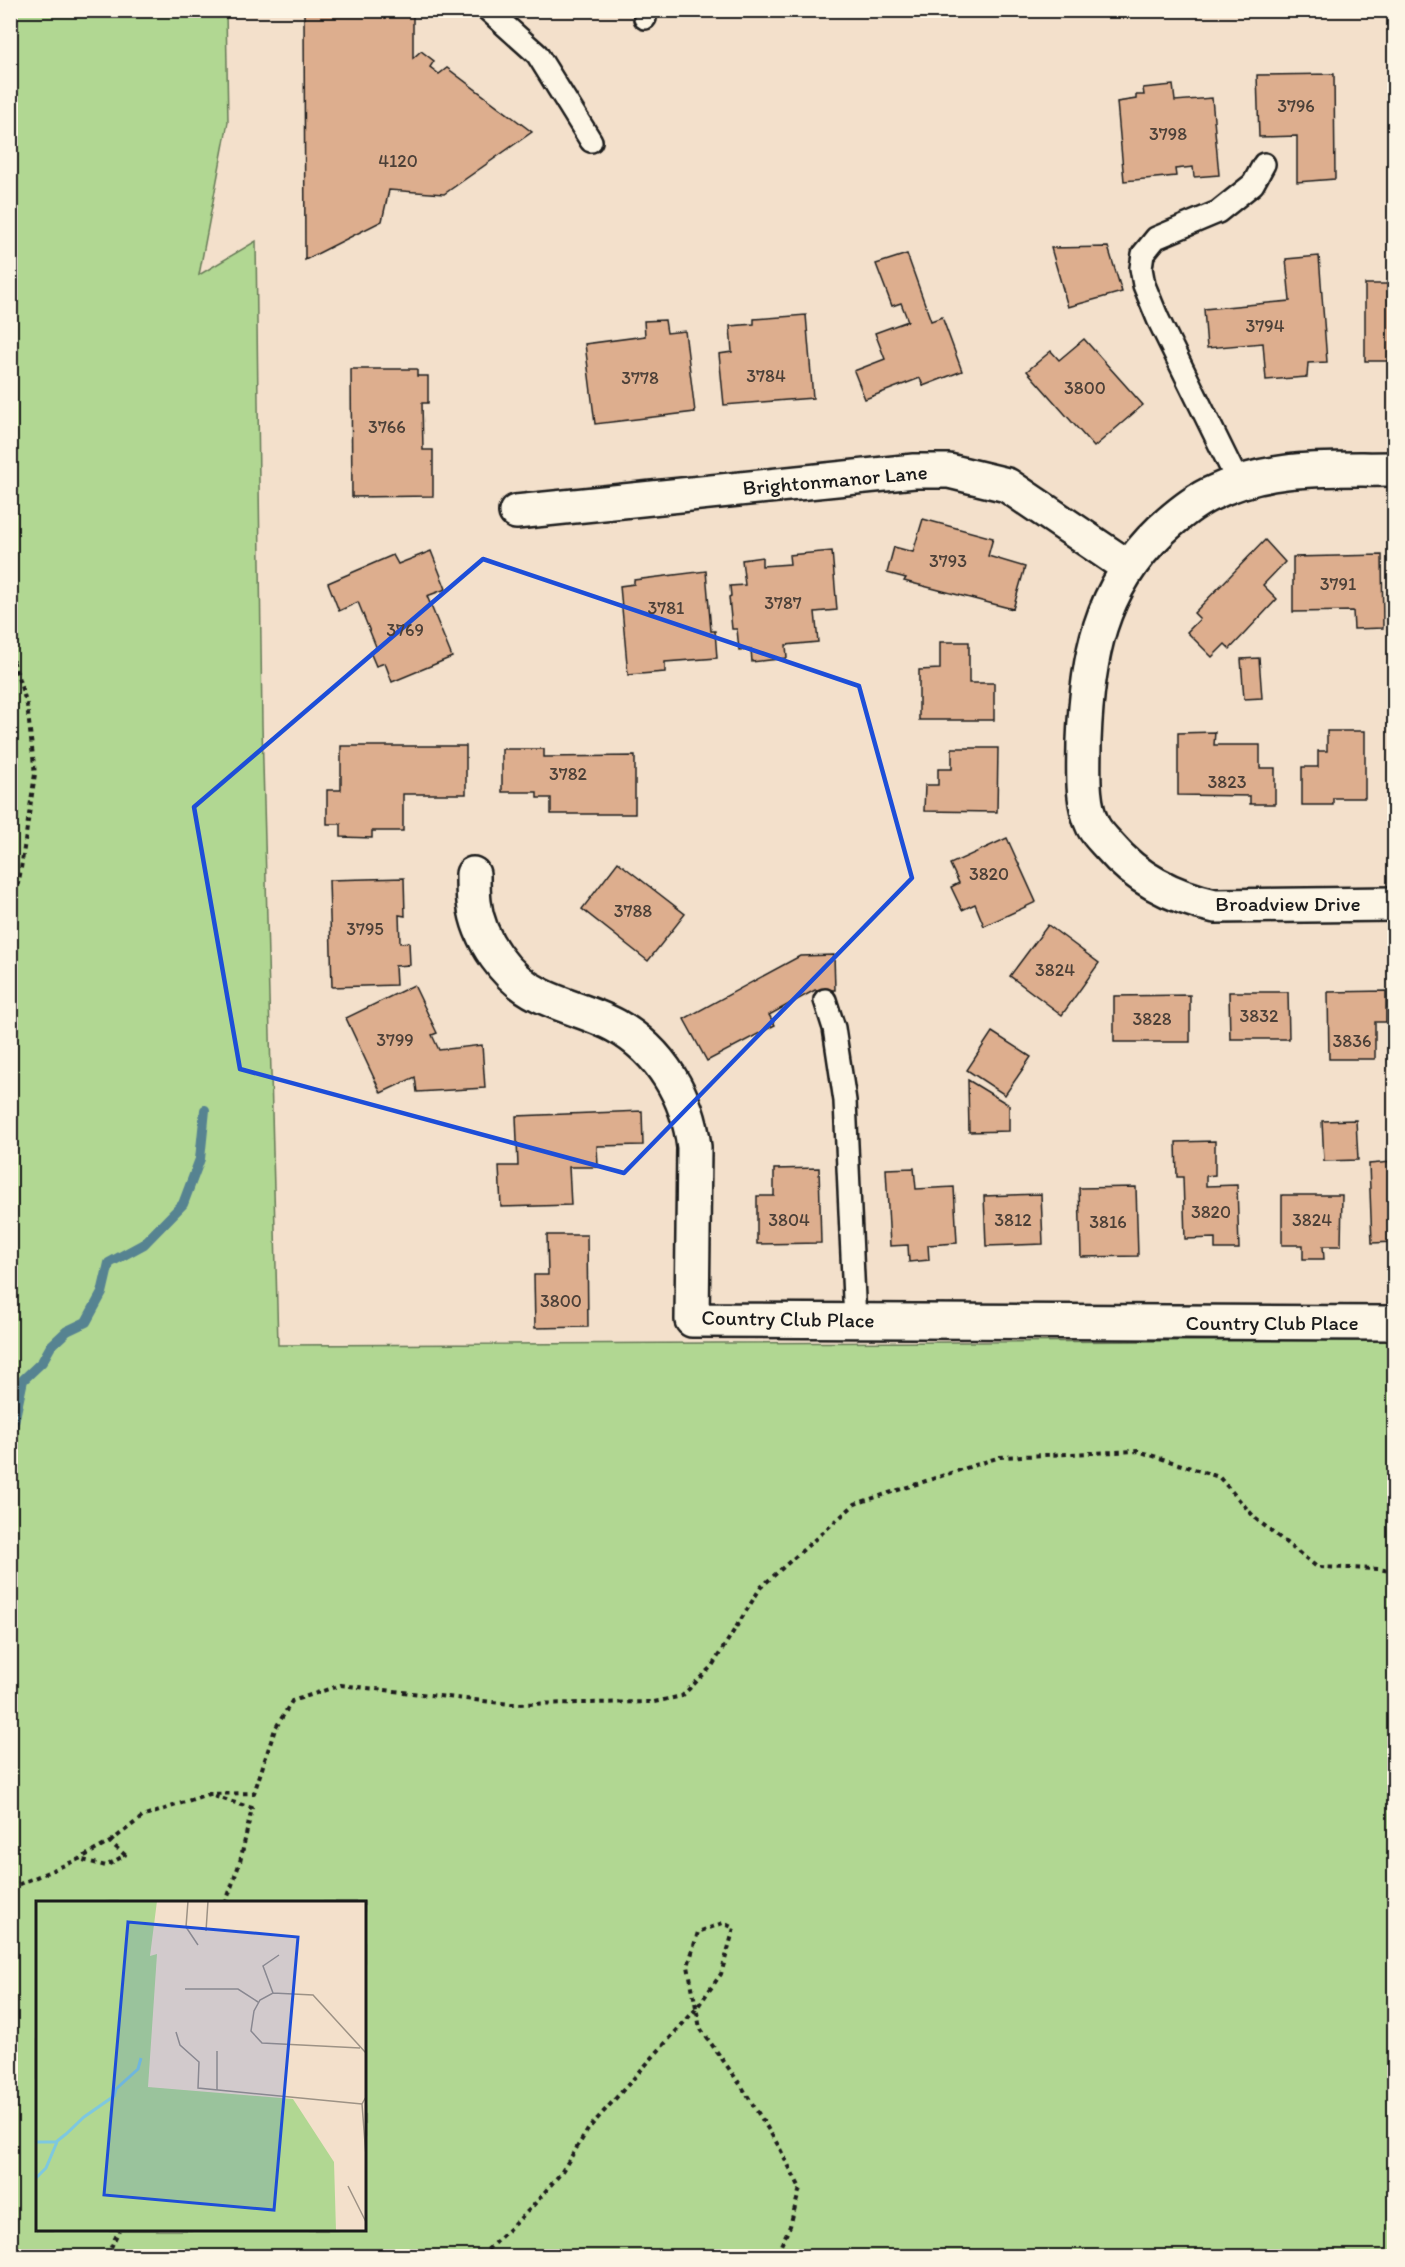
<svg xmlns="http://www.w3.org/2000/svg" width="1405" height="2267" font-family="Itim,sans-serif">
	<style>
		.green { fill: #b1d792; stroke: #667a57; stroke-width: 1.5; fill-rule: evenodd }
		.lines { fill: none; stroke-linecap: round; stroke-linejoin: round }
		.stream { stroke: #578391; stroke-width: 10 }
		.building { fill: #ddae8e; stroke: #1c1c1c; stroke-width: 1.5 }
		.lane-casing { stroke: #1c1c1c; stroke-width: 26 }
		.street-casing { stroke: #1c1c1c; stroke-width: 38 }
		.path { stroke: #1c1c1c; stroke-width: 4; stroke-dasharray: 4.5 4.5; stroke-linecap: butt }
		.lane { stroke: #fcf5e5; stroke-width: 21 }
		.street { stroke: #fcf5e5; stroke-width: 33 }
		.marked { fill: none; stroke: #1d4ed8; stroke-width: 4.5; stroke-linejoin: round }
		.labels { text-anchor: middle; stroke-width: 4.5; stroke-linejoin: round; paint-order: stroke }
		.number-label { font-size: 18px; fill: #4c4038 }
		.street-label { font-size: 21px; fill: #1c1c1c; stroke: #fcf5e5 }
		.inset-river { fill: none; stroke: #7ec8df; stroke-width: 3 }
		.inset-road { fill: none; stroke: #9d9285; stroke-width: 1.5 }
		.view { fill: #1d4ed8; fill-opacity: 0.15; stroke: #1d4ed8; stroke-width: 3 }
		.inset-edge { fill: none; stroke: #1c1c1c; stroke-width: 3 }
	</style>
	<rect width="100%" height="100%" fill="#f3e0cb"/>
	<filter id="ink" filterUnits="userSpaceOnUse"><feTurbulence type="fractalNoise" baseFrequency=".0167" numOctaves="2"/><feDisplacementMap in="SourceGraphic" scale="12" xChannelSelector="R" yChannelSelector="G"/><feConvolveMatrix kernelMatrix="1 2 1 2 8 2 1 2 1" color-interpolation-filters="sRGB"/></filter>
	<g filter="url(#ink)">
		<path class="green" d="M11 10 226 11 228 122 199 275 256 241 262 725 278 1345 1394 1340V2256H11ZM38 1902H364V2230H38Z"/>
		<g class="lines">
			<path class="stream" d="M10 1441 23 1380 42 1362 51 1346 67 1331 86 1322 102 1293 109 1263 144 1244 183 1204 200 1159 205 1110"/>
		</g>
		<g class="building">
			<path d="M304 10H413V58L421 51 434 61 430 67 439 74 447 68 532 132 444 194 389 190 382 221 305 260Z"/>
			<path d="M1334 74 1335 179 1297 182V136L1259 137 1257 75Z"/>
			<path d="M1173 85 1175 101 1212 98 1219 175 1194 177 1193 167 1175 169 1176 176 1124 181 1117 102 1136 99V95H1144L1143 88Z"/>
			<path d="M1108 247 1122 292 1068 307 1051 248Z"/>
			<path d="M907 254 931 321 942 317 962 371 923 386 920 378 865 399 854 371 885 359 875 333 908 321 901 303 892 306 876 264Z"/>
			<path d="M1319 256 1327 362 1308 363 1307 377 1266 380 1263 343 1207 348 1204 309 1290 301 1286 259Z"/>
			<rect x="1365" y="284" width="29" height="77"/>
			<path d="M806 315 813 398 724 405 719 354 732 352 730 326 754 324V319Z"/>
			<path d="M665 320 667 333 685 331 695 412 595 424 585 344 645 336 644 321Z"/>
			<path d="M1084 339 1143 405 1094 447 1027 371 1051 351 1059 360Z"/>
			<path d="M351 369H417V376H428V403H422L423 450H433V496L352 497Z"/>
			<path d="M923 519 993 538 988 556 1025 567 1013 609 904 581 906 578 887 573 894 547 913 552Z"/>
			<path d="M1265 540 1285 562 1263 585 1277 599 1230 649 1225 644 1212 657 1187 632 1200 619 1194 613Z"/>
			<path d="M431 551 446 589 427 596 452 657 392 682 385 663 376 666 370 652 377 649 358 602 339 611 328 583 393 555 398 564Z"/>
			<path d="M832 551 837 610 815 612 818 642 786 645 787 658 752 662 751 649 739 650 737 629H732L729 597 731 596 730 586 745 585 742 560 762 557V566L790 564 789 555Z"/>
			<path d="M1382 555 1383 628 1354 629 1353 611 1293 612V557Z"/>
			<path d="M706 571 711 631H715L717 658 665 662V672L628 675 620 586 634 584V580Z"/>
			<path d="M940 642H969V683H994V720H919V670L940 669Z"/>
			<path d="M1259 658 1262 698 1244 699 1241 659Z"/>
			<path d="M1392 716H1394V799H1393Z"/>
			<path d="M1327 731H1365V798H1333V805H1302V767H1318V751H1327Z"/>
			<path d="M1215 732 1214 745H1260V768H1275V804H1250V796L1178 795V733Z"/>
			<path d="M341 746H466V794H403V831H372V838L341 837V824H327V790H341Z"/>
			<path d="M952 748H998L997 812 924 811 925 785H938V769H952Z"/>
			<path d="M502 749H544V757L635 756V814H551V798H537V792H502Z"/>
			<path d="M1007 838 1036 902 984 926 975 904 962 910 951 887 959 883 950 864Z"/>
			<path d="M618 862 685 914 648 961 582 909Z"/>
			<path d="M404 878 405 916 399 915 400 943 409 942 410 965 395 966 396 985 332 987 329 880Z"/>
			<path d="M1048 925 1099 963 1062 1015 1010 976Z"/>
			<path d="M834 955 835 990H815L769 1015 775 1025 707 1061 684 1019 800 956Z"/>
			<path d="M414 985 437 1033 432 1035 439 1050 482 1045 485 1088 417 1092 415 1077 381 1093 346 1018Z"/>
			<path d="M1386 991V1022H1375V1059H1329L1328 992Z"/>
			<path d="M1229 992H1288L1289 1039H1230Z"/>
			<path d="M1190 995V1042H1114V996Z"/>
			<path d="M992 1032 1031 1057 1005 1095 967 1070Z"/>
			<path d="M968 1080 1009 1105V1131L969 1132Z"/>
			<path d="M642 1111 643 1145 597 1146 598 1167H569L571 1205 501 1207 499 1166H518L516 1116Z"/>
			<path d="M1356 1120 1358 1160 1324 1161 1322 1121Z"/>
			<path d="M1215 1141V1175L1206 1176V1186L1237 1185 1239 1249H1215V1238L1185 1239 1183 1177H1177L1176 1142Z"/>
			<path d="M1392 1162 1394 1242 1372 1243 1369 1164Z"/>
			<path d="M819 1168 821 1243 757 1244V1196H774V1169Z"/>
			<path d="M914 1168 916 1189 954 1187 957 1243 928 1245 929 1260 909 1262 908 1245 890 1246 886 1169Z"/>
			<path d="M1136 1187 1138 1256 1081 1257 1079 1188Z"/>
			<path d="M1041 1194 1043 1244 986 1246 984 1196Z"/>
			<path d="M1282 1195H1342L1341 1246H1323L1324 1259H1303V1245H1282Z"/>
			<path d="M547 1235H587L588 1327 535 1328 534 1275H548Z"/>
		</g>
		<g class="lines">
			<defs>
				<g id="lane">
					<path d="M488 10 537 54 591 141"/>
					<path d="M645 10V18"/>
					<path d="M1238 482 1158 319 1144 285 1141 268 1143 254 1156 238 1218 212 1253 184 1264 164"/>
					<path d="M825 1000 834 1028 845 1101 855 1321"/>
				</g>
				<g id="street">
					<path d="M1394 469C1328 470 1270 464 1208 495 1190 504 1175 517 1161 530 1099 589 1087 659 1084 741 1084 768 1081 802 1093 826 1097 834 1105 841 1110 847 1138 880 1174 897 1215 906L1394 904"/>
					<path d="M516 512 914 471H949L1007 485 1128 567"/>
					<path d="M473 874C473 883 473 893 474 902 478 939 506 979 540 995 564 1007 592 1013 616 1026 661 1051 688 1097 694 1147L692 1320 1394 1323"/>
				</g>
			</defs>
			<use href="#lane" class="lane-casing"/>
			<use href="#street" class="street-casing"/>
			<g class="path">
				<path d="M10 652 27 705 35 774 20 875 10 916"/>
				<path d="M207 1794 254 1793 275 1729 292 1701 341 1685 511 1704 654 1702 682 1696 712 1666 761 1587 855 1504 1000 1457 1138 1451 1219 1477 1256 1519 1317 1567 1379 1569 1394 1572"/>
				<path d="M110 1842 142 1817 207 1794 252 1808 240 1862 226 1902"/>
				<path d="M10 1888 79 1859 110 1842 125 1855 106 1866 79 1859"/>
				<path d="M107 2256 119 2230"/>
				<path d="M481 2256 532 2207 561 2173 589 2128 696 2009 721 1974 734 1928 723 1923 698 1932 688 1966 700 2028 742 2087 778 2145 800 2188 790 2226 776 2256"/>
			</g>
			<use href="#lane" class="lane"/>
			<use href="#street" class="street"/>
		</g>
	</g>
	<path class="marked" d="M483 559 859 686 912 878 624 1173 240 1069 194 807Z"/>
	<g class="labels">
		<g class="number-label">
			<text x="1296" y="112">3796</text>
			<text x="1168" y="140">3798</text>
			<text x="398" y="167">4120</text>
			<text x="1265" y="332">3794</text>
			<text x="766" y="382">3784</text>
			<text x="640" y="384">3778</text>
			<text x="1085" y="394">3800</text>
			<text x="387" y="433">3766</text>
			<text x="948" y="567">3793</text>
			<text x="1338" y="590">3791</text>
			<text x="783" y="609">3787</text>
			<text x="666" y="614">3781</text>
			<text x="405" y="636">3769</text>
			<text x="568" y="780">3782</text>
			<text x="1227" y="788">3823</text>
			<text x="989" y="880">3820</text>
			<text x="633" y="917">3788</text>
			<text x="365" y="935">3795</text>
			<text x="1055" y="976">3824</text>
			<text x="1259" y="1022">3832</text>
			<text x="1152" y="1025">3828</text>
			<text x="395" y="1046">3799</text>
			<text x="1352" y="1047">3836</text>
			<text x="1211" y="1218">3820</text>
			<text x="789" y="1226">3804</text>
			<text x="1013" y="1226">3812</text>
			<text x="1312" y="1226">3824</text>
			<text x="1108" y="1228">3816</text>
			<text x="561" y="1307">3800</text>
		</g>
		<g class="street-label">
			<text transform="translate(835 480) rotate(-5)" y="7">Brightonmanor Lane</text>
			<text x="1288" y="911">Broadview Drive</text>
			<text transform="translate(788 1319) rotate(1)" y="7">Country Club Place</text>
			<text x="1272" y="1330">Country Club Place</text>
		</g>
	</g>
	<g transform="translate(36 1901)">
		<rect width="330" height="330" fill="#f3e0cb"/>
		<path d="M0 0H121L114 55 121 53 112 186 257 198 298 261 300 330H0Z" fill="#b1d792"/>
		<path class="inset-river" d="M0 241H20L30 233 48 216 78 195 80 188 102 168 105 157M0 277 10 267 21 241"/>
		<path class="inset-road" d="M152 0 150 26 162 44M170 30 172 0M149 88H202L222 101M237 92 227 65 243 54M140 131 144 144 163 161 162 187 326 203M324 147 226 142 215 130 218 110 224 99 237 92 277 94 330 152M181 150V189M330 196 326 203 330 255M312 285 330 321"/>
		<path class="view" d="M92 21 262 36 238 309 68 294Z"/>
		<rect width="330" height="330" class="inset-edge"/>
	</g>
	<rect width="1405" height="2267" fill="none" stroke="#fcf5e5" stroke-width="36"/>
	<rect x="18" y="18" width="1369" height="2231" fill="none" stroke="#1c1c1c" stroke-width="2" filter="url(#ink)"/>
</svg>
